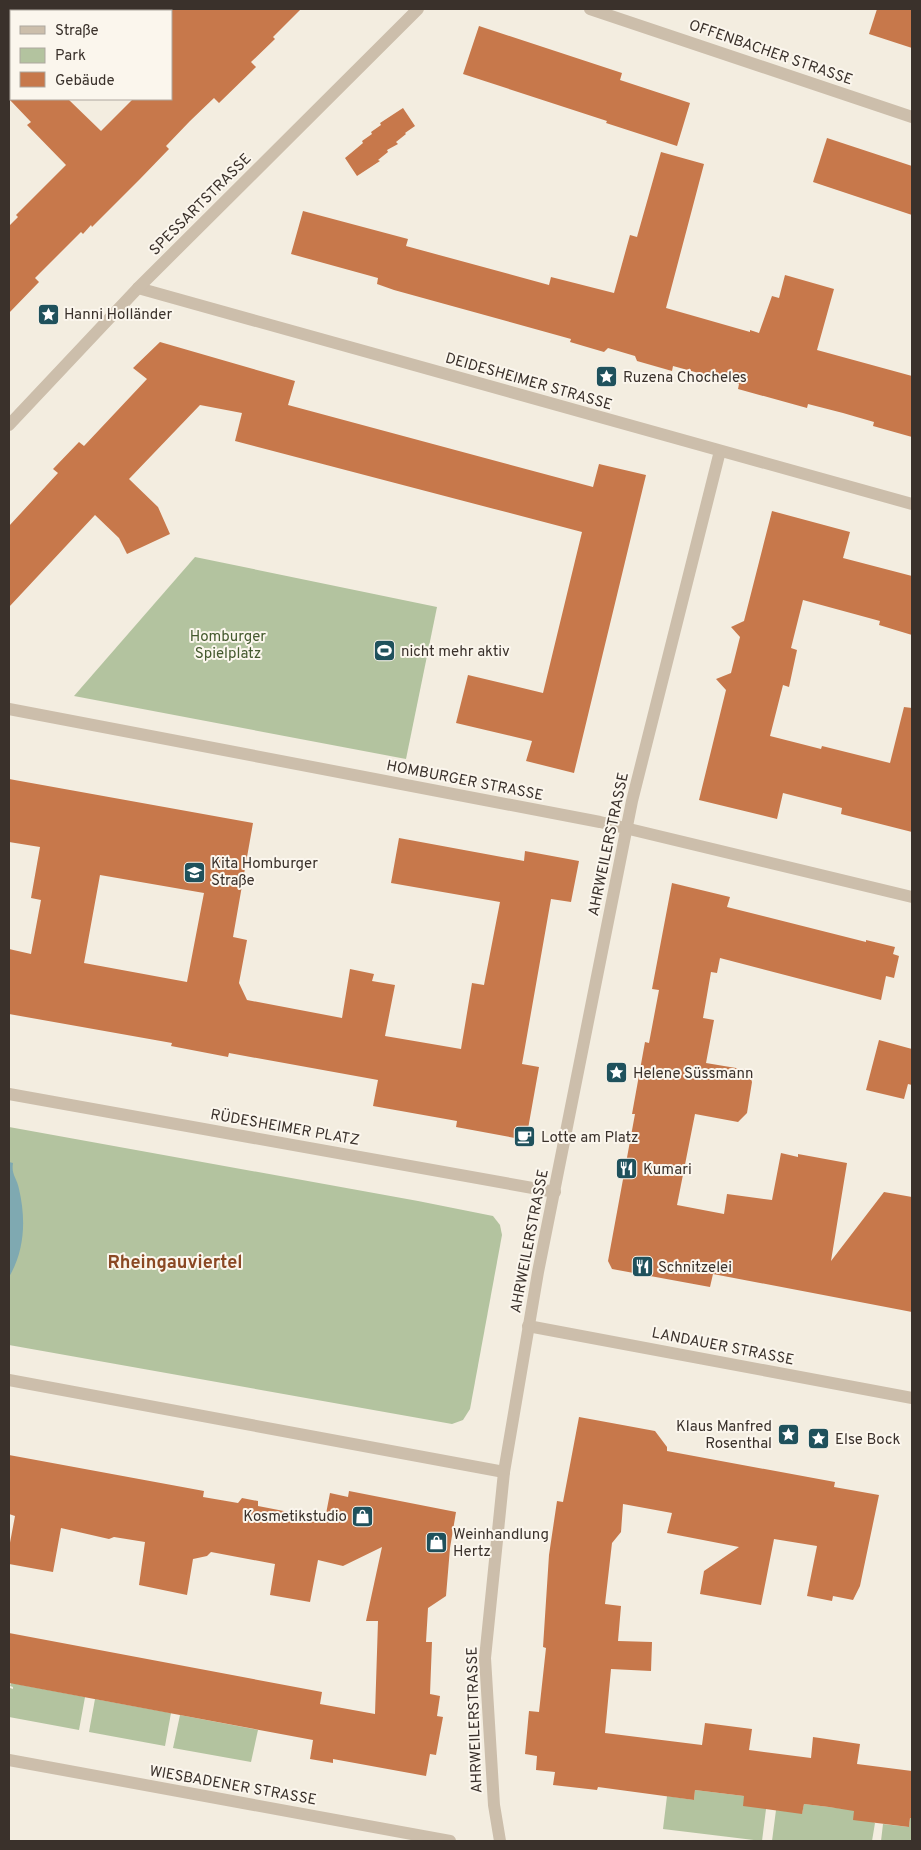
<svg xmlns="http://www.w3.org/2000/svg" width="921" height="1850" font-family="Overpass,sans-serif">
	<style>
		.green { fill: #b3c39f }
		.water { fill: #7fa9b1 }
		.building { fill: #c7784b; fill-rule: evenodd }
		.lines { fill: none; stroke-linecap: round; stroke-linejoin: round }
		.minor { stroke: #ccbeab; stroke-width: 12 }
		.tertiary { stroke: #ccbeab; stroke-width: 12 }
		.labels { text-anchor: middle; stroke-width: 4; stroke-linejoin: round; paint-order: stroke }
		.street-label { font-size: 15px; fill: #3a312b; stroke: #fbf6ed }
		.poi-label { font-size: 15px; fill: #3a312b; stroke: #fbf6ed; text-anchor: start }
		.park-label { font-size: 15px; fill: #44592e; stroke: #fbf6ed }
		.quarter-label { font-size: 18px; font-weight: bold; fill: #8a4823; stroke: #fbf6ed }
	</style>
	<rect width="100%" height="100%" fill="#f3ede0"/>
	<g class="green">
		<path d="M195 557 437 607 406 759 74 696Z"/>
		<path d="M9 1127 418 1201 493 1216 500 1225 502 1235 470 1409 463 1420 452 1424 9 1345Z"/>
		<path d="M11 1683 85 1697 79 1730 9 1717 10 1688 13 1689V1687L10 1686Z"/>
		<path d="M95 1699 171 1713 165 1746 89 1732Z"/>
		<path d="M180 1715 258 1730 251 1762 173 1748Z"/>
		<path d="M695 1790 744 1796 766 1809 762 1841 663 1829 667 1796 694 1800Z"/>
		<path d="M804 1804 854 1810 875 1823 872 1841H772L776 1810 802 1813Z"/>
		<path d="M910 1818H912V1841H881L883 1824 909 1827Z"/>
	</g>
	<path class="water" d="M9 1162 13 1163C11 1175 17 1178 19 1189 26 1219 25 1250 9 1277Z"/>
	<g class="building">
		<path d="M171 9H301L273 37 275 39 251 62 256 67 219 103 214 98 190 121 166 146 169 149 140 179 92 227 91 225 83 234 81 232 35 278 39 282 9 313V226L18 217 16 215 66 165 27 125 31 122 9 99H68L101 131 133 99H171Z"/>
		<path d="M877 9H912V48L869 34Z"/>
		<path d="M479 26 622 73 620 80 690 103 677 146 606 123 607 121 463 74Z"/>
		<path d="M403 108 415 126 405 133 406 134 396 142 398 144 387 150 388 152 378 160 380 161 357 176 345 158 363 143 362 141 372 134 371 132 381 125 380 123Z"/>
		<path d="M827 138 912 166V215L813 182Z"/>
		<path d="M661 152 704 164 666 308 750 332V330L759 333 772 296 779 298 785 275 834 289 817 350 912 376V437L873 426 874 422 843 413 808 404 807 408 738 389 739 384 673 366 672 371 637 361 635 356 608 348 604 352 570 342 571 339 394 290 377 284 378 278 291 254 303 211 408 239 406 246 549 285 551 277 614 293 630 235 637 237Z"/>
		<path d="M160 342 295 381 288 405 593 487 599 464 646 475 574 773 526 761 532 741 456 723 468 675 543 693 582 532 235 441 242 413 200 405 129 479 158 507 170 534 127 554 119 538 95 515 9 607V526L58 473 53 469 79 442 84 446 147 379 133 368Z"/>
		<path d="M772 511 850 532 843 558 912 576V635L879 625 880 621 803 600 791 648 797 650 789 687 783 685 770 736 821 749 822 746 890 763 904 707 912 708V832L841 814 842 808 783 793 777 819 699 800 726 690 716 679 731 673 740 637 731 627 744 621Z"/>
		<path d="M9 779 253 823 233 937 247 940 239 983 247 1000 342 1018 350 969 374 974 372 981 395 985 385 1036 461 1049 472 983 484 985 500 902 391 883 399 838 524 861 525 851 579 861 571 902 551 899 522 1064 539 1067 526 1140 456 1127 457 1121 373 1106 378 1080 229 1053 228 1057 171 1046 172 1043 9 1014V949L31 954 41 900 31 898 40 847 9 842ZM100 875 204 893 187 982 84 963Z"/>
		<path d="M672 883 730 897 727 907 866 942V940L895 947 893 954 899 956 894 978 886 976 881 1000 720 958 717 973 711 972 703 1018 714 1020 706 1063 748 1070 752 1082 747 1113 738 1122 695 1114 677 1205 724 1214 727 1194 772 1200 781 1153 798 1157V1154L847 1163 831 1261 884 1192 912 1197V1312L713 1274 710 1287 612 1269 608 1261 635 1114H632L645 1042 649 1043 659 990 652 989Z"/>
		<path d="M879 1040 912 1049V1085L908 1084 904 1099 866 1090Z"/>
		<path d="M579 1417 655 1431 667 1447V1451L835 1482 834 1487 879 1495 860 1586 853 1600 833 1596 832 1601 807 1596 817 1546 774 1539 761 1605 700 1594 704 1571 739 1547 667 1533 672 1513 623 1504 621 1532 612 1543 605 1604 621 1606 618 1641 652 1642 651 1671 611 1669 605 1733 702 1745 705 1723 752 1729 749 1750 811 1758 813 1737 860 1744 857 1764 912 1771V1818H910L909 1827 853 1820 854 1811 829 1807 804 1804 802 1814 743 1806 744 1796 695 1790 694 1800 598 1787 597 1790 553 1785 555 1772 536 1770 537 1756 525 1754 529 1711 539 1712 546 1648 543 1647 549 1555 557 1501 563 1502Z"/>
		<path d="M9 1455 204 1491 203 1497 238 1503 242 1498 258 1501V1506L325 1519 330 1493 348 1497 349 1491 456 1512 450 1548 446 1596 428 1608 426 1642H432L430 1694 440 1696 437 1716 443 1717 436 1755 430 1754 426 1776 333 1759V1763L310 1759 313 1740 9 1683V1633L322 1692 320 1704 375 1714 378 1621H366L382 1547 343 1566 318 1560 310 1602 270 1595 275 1564 211 1552 207 1556 193 1559 187 1595 139 1585 145 1542 114 1537 109 1539 61 1528 53 1572 9 1564V1548L15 1516 9 1514Z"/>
	</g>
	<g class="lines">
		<g class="minor">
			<path d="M590 9 912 117"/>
			<path d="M138 288 912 504"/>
			<path d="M9 425 138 288 418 9"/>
			<path d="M9 709 600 822 912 897"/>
			<path d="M9 1094 555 1192"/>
			<path d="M528 1326 912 1398"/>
			<path d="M9 1380 504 1472"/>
			<path d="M500 1841 494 1805 485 1658 504 1472 538 1272 632 801 720 451"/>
		</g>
		<path class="tertiary" d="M9 1760 450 1841"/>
	</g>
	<defs>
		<symbol id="sight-square" viewBox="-11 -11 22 22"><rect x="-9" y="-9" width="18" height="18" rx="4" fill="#1f515c" stroke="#fbf6ed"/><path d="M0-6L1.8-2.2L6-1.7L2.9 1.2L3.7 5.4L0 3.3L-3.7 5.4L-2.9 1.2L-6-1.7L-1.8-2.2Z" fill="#fff"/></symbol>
		<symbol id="stadium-square" viewBox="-11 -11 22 22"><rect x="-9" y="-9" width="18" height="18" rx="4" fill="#1f515c" stroke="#fbf6ed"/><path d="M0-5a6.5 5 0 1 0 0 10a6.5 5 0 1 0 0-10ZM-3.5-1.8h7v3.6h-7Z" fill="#fff"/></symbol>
		<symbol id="school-square" viewBox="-11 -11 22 22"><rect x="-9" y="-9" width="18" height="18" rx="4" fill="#1f515c" stroke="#fbf6ed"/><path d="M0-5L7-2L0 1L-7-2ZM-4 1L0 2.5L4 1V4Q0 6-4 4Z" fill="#fff"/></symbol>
		<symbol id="cafe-square" viewBox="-11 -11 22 22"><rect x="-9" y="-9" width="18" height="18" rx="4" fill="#1f515c" stroke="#fbf6ed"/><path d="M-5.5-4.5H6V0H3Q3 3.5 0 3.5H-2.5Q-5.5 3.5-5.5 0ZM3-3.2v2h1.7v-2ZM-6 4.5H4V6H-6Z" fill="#fff"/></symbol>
		<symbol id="restaurant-square" viewBox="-11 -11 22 22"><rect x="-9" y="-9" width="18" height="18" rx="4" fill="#1f515c" stroke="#fbf6ed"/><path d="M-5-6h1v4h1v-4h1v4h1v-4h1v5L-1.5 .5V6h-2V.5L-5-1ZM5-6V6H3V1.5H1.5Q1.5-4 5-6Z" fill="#fff"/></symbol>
		<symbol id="shop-square" viewBox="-11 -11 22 22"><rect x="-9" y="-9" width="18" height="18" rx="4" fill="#1f515c" stroke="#fbf6ed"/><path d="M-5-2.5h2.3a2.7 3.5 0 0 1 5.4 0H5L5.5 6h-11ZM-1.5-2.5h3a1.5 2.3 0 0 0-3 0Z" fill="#fff"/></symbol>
	</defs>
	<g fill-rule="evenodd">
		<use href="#sight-square" x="36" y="302" width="25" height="25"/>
		<use href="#sight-square" x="594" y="364" width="25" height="25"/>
		<use href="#stadium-square" x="372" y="638" width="25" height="25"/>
		<use href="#school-square" x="182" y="860" width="25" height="25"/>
		<use href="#sight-square" x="604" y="1060" width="25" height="25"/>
		<use href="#cafe-square" x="512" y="1124" width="25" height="25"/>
		<use href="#restaurant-square" x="614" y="1156" width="25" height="25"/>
		<use href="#restaurant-square" x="630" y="1254" width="25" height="25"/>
		<use href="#sight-square" x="776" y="1422" width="25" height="25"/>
		<use href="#sight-square" x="806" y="1426" width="25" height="25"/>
		<use href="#shop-square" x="350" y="1504" width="25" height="25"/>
		<use href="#shop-square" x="424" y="1530" width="25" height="25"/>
	</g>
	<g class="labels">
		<g class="street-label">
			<text transform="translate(771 52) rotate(19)" y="5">OFFENBACHER STRASSE</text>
			<text transform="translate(200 204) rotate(-45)" y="5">SPESSARTSTRASSE</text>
			<text transform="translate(529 381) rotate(16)" y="5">DEIDESHEIMER STRASSE</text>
			<text transform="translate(465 780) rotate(11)" y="5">HOMBURGER STRASSE</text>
			<text transform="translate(608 844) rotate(-78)" y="5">AHRWEILERSTRASSE</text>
			<text transform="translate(285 1127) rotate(10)" y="5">RÜDESHEIMER PLATZ</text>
			<text transform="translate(529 1241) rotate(-79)" y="5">AHRWEILERSTRASSE</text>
			<text transform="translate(723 1346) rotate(11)" y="5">LANDAUER STRASSE</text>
			<text transform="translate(474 1720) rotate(-92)" y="5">AHRWEILERSTRASSE</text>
			<text transform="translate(233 1785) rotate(10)" y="5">WIESBADENER STRASSE</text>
		</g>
		<g class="poi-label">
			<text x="64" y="319">Hanni Holländer</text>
			<text x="623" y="382">Ruzena Chocheles</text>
			<text x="401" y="656">nicht mehr aktiv</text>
			<text x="211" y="868">Kita Homburger<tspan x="211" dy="17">Straße</tspan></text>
			<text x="633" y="1078">Helene Süssmann</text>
			<text x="541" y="1142">Lotte am Platz</text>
			<text x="643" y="1174">Kumari</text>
			<text x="658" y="1272">Schnitzelei</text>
			<text x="772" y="1431" text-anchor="end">Klaus Manfred<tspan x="772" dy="17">Rosenthal</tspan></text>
			<text x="835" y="1444">Else Bock</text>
			<text x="347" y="1521" text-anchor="end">Kosmetikstudio</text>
			<text x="453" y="1539">Weinhandlung<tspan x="453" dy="17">Hertz</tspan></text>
		</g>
		<g class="park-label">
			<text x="228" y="641">Homburger<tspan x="228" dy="17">Spielplatz</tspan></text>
		</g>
		<g class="quarter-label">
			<text x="175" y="1268">Rheingauviertel</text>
		</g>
	</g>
	<rect width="921" height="1850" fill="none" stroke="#3a312b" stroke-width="20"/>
	<rect x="10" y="10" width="162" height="90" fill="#fbf6ed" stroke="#aea79f"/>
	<rect x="20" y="26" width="25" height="8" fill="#ccbeab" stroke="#aea79f"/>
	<text x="55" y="35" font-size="15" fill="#3a312b">Straße</text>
	<rect x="20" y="48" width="25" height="15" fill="#b3c39f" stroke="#aea79f"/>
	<text x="55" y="60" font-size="15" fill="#3a312b">Park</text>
	<rect x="20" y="72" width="25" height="15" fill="#c7784b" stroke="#aea79f"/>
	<text x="55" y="85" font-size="15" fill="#3a312b">Gebäude</text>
</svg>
